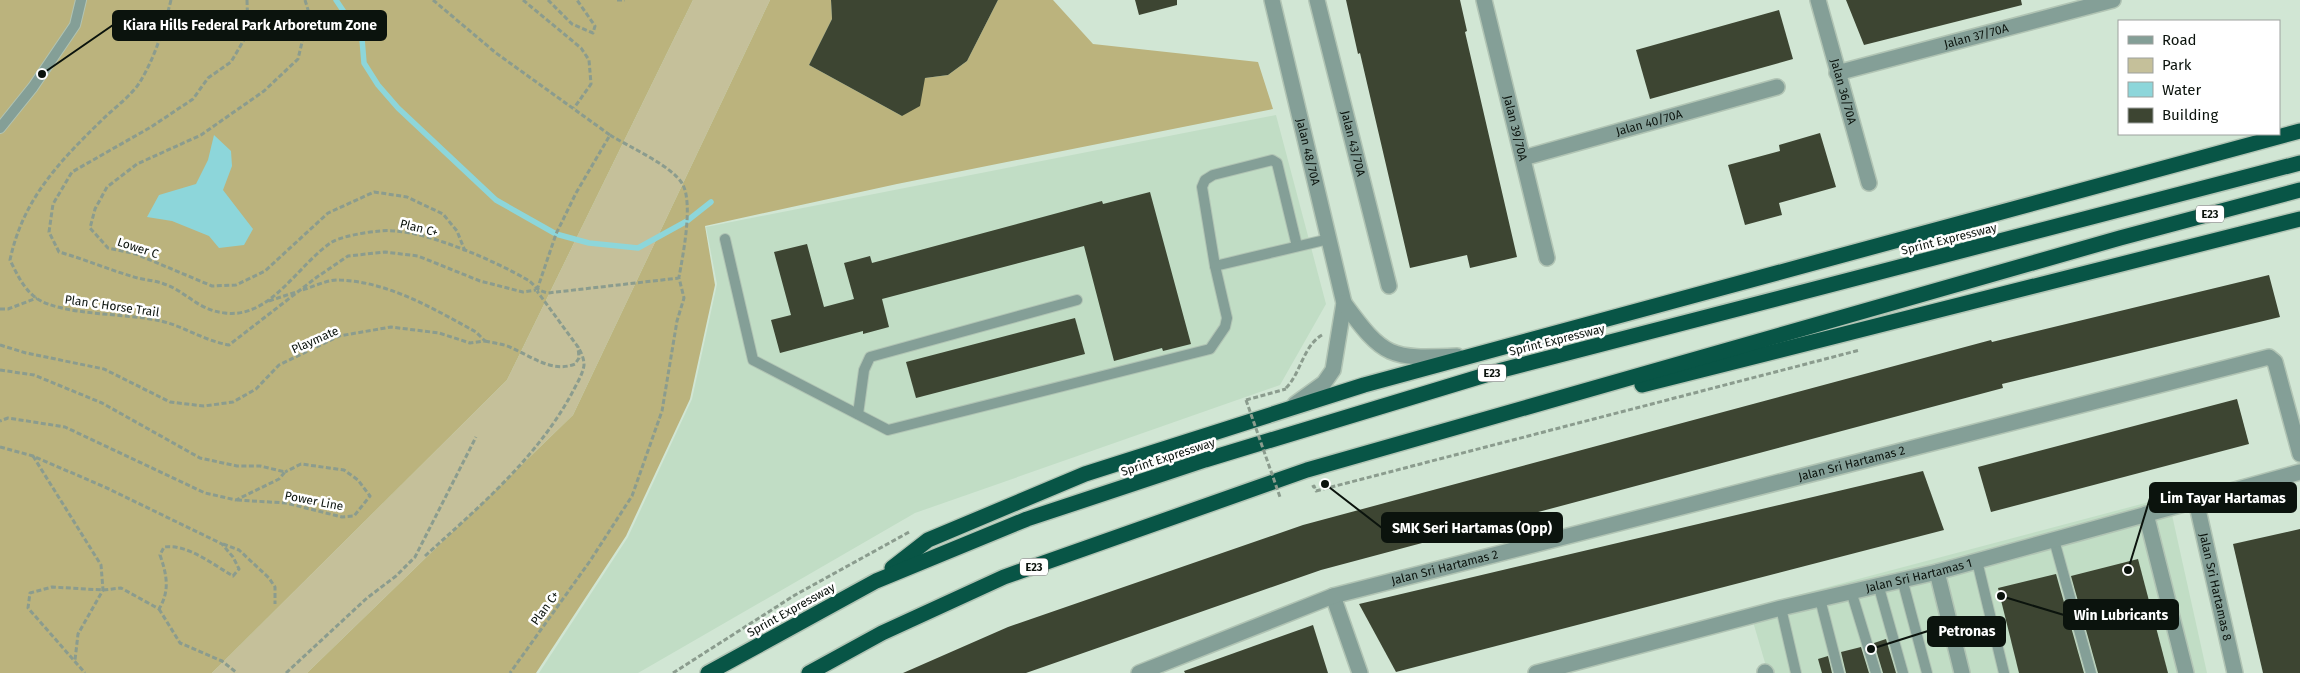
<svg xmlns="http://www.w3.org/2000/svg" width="2300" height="673" font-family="'Fira Sans',sans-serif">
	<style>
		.built { fill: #c1ddc5 }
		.green { fill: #c5c09a }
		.forest { fill: #bbb37d }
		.water { fill: #8dd6da }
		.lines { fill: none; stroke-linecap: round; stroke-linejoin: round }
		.stream { stroke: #8dd6da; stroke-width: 5.5 }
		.building { fill: #3d4532 }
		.lane-casing { stroke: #b1c4b4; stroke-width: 12 }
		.street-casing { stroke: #b1c4b4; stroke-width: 18 }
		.highway-casing { stroke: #b1c4b4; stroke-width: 18 }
		.path { stroke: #8b9c8e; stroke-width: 3; stroke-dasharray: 5 2.5; stroke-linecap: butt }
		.lane { stroke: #849f97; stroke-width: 10 }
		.street { stroke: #849f97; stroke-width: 15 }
		.highway { stroke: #085546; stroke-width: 15 }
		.path-bridge { stroke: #8b9c8e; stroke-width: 3; stroke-dasharray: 5 2.5; stroke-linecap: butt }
		.labels { text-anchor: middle; stroke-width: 5; stroke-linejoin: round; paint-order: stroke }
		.shield { fill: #fff; stroke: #545a56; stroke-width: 1 }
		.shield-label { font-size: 11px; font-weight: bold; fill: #0b130d }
		.street-label { font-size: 12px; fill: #0b130d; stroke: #fff }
		.leader { fill: none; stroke: #0b130d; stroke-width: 2 }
		.callout-dot { fill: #0b130d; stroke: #fff; stroke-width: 2 }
		.callout { fill: #0b130d; stroke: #0b130d; stroke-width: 2 }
		.callout-label { font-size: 14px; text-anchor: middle; font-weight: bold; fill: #fff }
	</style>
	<rect width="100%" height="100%" fill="#d1e6d4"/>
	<g class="built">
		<path d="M1276 115 1326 304 1280 385 915 513 638 673H539L628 537 692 399 717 284 706 227Z"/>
		<path d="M2168 497 2207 673H1768L1749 608Z"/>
	</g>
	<path class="green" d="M693 0H770L573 415 307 673H212L507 380Z"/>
	<g class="forest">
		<path d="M0 0H693L507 380 212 673H0Z"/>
		<path d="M770 0H831L832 19 809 65 902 116 925 78 948 75 967 61 998 0H1053L1093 44 1258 62 1273 109 897 184 705 226 715 285 690 399 626 536 536 673H307L573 415Z"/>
	</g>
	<path class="water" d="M214 135 231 151 232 166 223 190 253 229 244 245 219 248 209 236 172 221 147 217 159 195 196 184 208 160Z"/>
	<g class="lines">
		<path class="stream" d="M336 0 362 39 364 63 378 85 398 108 496 200 556 234 589 243 638 248 687 221 711 202"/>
	</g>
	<g class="building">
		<path d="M831 0H998L967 61 948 75 925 78 920 106 902 116 809 65 832 19Z"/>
		<path d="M1135 0H1177V5L1139 15Z"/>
		<path d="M1346 0H1460L1467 31 1465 32 1517 257 1470 268 1467 255 1410 268 1360 53 1358 54Z"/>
		<path d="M1846 0H2021L2022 5 1864 45Z"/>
		<path d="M1779 10 1793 59 1650 99 1636 50Z"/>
		<path d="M1820 133 1836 187 1779 203 1782 215 1745 225 1728 165 1780 151 1779 145Z"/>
		<path d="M1150 192 1191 344 1163 351 1162 348 1114 361 1084 246 882 299 889 327 863 334V331L780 353 771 320 791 315 774 252 807 244 824 307 854 299 844 263 870 256 872 263 1102 201 1103 204Z"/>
		<path d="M2269 275 2280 317 2002 384 2003 388 1321 570 1026 673H903L1008 627 1303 525 1991 340 1992 342Z"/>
		<path d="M1075 318 1085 354 916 398 906 362Z"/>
		<path d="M2237 399 2249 444 1991 512 1978 467Z"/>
		<path d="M1923 471 1944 530 1396 672 1359 604Z"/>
		<path d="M2300 529V673H2263L2233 544Z"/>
		<path d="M2138 559 2168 673H2098L2071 576Z"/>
		<path d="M2056 574 2084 673H2019L1998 588Z"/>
		<path d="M1313 625 1328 673H1185L1184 671Z"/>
		<path d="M1886 639 1896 673H1883L1874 643Z"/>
		<path d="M1861 647 1869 673H1846L1841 652Z"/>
		<path d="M1828 656 1832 673H1822L1818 659Z"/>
	</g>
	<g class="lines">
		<defs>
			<g id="lane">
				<path d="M0 128 33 87 75 25 81 0"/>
				<path d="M725 239 753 360 888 430 1210 349 1225 327 1227 318 1215 266 1202 187 1205 180 1213 175 1272 160 1277 163 1297 246"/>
				<path d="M1215 266 1329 239"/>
				<path d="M858 414 864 370 870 357 1077 300"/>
				<path d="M2054 540 2091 673"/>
				<path d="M1977 561 2004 673"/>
				<path d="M1902 579 1927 673"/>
				<path d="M1878 584 1903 673"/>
				<path d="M1851 591 1876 673"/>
				<path d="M1820 599 1839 673"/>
				<path d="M1781 608 1796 673"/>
			</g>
			<g id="street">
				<path id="s1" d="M1272 0 1344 303 1333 370 1324 383 1295 404"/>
				<path id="s2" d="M1317 0 1389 286"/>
				<path id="s3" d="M1484 0 1547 258"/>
				<path id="s4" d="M1818 0 1869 183"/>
				<path id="s5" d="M1837 73 2113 0"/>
				<path id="s6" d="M1523 158 1777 87"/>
				<path d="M1344 303C1384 358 1390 359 1457 356"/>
				<path id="s7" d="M2196 501 2235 673"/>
				<path d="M2146 514 2186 673"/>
				<path d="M1937 572 1962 673"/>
				<path d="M1333 596 1360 673"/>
				<path d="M1765 672 1766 673"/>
				<path id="s8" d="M1139 673 1333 596 2269 357 2275 362 2300 454"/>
				<path id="s9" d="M1536 673 1781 608 1937 572 2300 472"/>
			</g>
			<g id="highway">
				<path d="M1642 385 2300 219"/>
				<path d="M892 568 928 540 1085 474 1364 385 2300 131"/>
				<path d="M708 673 876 581 1027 519 1205 460 1502 370 2300 163"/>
				<path d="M809 673 882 633 1004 577 1307 470 2120 238 2300 190"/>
			</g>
		</defs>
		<use href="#lane" class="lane-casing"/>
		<use href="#street" class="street-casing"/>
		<use href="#highway" class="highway-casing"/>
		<g class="path">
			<path d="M171 0C164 28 155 57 140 82 131 96 114 108 102 120 59 162 23 199 10 260 17 274 23 288 36 298 62 316 128 313 161 321 186 327 202 340 229 345L317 277 348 256 385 252 418 256 480 281 523 292 536 290"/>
			<path d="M247 0 248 33 231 62 208 78 193 99 151 127 72 172 53 204 49 232 59 252C84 259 107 269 131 276 142 280 154 280 164 284 186 291 197 310 225 313 271 319 299 263 332 242 344 235 382 229 395 231 431 233 495 261 526 279 537 285 532 289 548 293L679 278 684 298 677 321 662 411 632 496 590 561 510 673"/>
			<path d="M305 0 309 13 298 59 264 91 201 135 137 164 107 187 95 209 90 228 108 248 136 254 212 286 236 285 265 271 328 213 374 192 407 197 443 214 457 231 465 251"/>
			<path d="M433 0 496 53 610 135 576 193 556 234 537 290"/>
			<path d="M523 0 581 48 589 60 591 84 574 108"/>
			<path d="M548 0 572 24 593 33 595 26 577 0"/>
			<path d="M617 0H625"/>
			<path d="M610 135C629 147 673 166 683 185 693 205 683 255 679 277"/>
			<path d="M269 301 296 292"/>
			<path d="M0 309H8L37 298"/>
			<path d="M485 341C494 343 504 344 512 348 532 357 553 373 575 364L579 358 578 347 537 291"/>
			<path d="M0 345 26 353 104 369 170 402 204 406 233 402 256 389 279 365 339 336 391 327 439 333 470 343 485 341 476 332C434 309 389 282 340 280 328 279 313 287 302 290"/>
			<path d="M0 370 34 375 102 403 200 458 237 466H260L285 472 279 479 236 500 205 493 65 427 8 418 0 421"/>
			<path d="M1286 388C1301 373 1303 346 1322 335"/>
			<path d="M1246 400 1286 389"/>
			<path d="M0 447 33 456 109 489 222 544 233 557 239 569 233 576C212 564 188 544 164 547L160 555C167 575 170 591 159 609L121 588 103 590 52 587 30 593 28 608 85 673"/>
			<path d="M33 456 101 565 103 590 78 634 75 660"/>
			<path d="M1312 487 1314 486 1316 491 1860 350"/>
			<path d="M237 500 286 503 342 517 354 516 370 496 358 480 344 470 301 464 285 472"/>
			<path d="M223 544 239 550 269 578 275 587V604"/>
			<path d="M425 556C479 507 537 458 572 393 576 385 583 374 584 365 584 358 581 352 578 347"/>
			<path d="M159 609 180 643 222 661 237 673"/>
			<path d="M286 673 367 598 396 576 415 557 476 437"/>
			<path d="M673 673 795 595 911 531"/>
		</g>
		<use href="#lane" class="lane"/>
		<use href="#street" class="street"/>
		<use href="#highway" class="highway"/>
		<path class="path-bridge" d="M1246 400 1280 497"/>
	</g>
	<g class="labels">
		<g class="shield">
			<rect x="2196" y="205.5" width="28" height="17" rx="4"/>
			<rect x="1478" y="364.5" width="28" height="17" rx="4"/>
			<rect x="1020" y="558.5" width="28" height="17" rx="4"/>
		</g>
		<g class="shield-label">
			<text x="2210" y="218">E23</text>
			<text x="1492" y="377">E23</text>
			<text x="1034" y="571">E23</text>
		</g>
		<g class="street-label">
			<text dy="4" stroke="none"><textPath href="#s5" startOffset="144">Jalan 37/70A</textPath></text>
			<text dy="4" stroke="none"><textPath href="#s4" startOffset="95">Jalan 36/70A</textPath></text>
			<text dy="4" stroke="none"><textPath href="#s6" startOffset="131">Jalan 40/70A</textPath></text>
			<text dy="4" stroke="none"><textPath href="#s3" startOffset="132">Jalan 39/70A</textPath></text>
			<text dy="4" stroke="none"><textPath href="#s2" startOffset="148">Jalan 43/70A</textPath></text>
			<text dy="4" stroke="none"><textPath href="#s1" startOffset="156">Jalan 48/70A</textPath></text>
			<text transform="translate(419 228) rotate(14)" y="4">Plan C+</text>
			<text transform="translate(1949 239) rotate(-14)" y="4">Sprint Expressway</text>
			<text transform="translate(138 248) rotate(18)" y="4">Lower C</text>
			<text transform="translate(112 306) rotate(8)" y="4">Plan C Horse Trail</text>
			<text transform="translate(315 340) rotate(-24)" y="4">Playmate</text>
			<text transform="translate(1557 340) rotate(-14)" y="4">Sprint Expressway</text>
			<text transform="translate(1168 457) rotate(-18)" y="4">Sprint Expressway</text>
			<text dy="4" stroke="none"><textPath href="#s8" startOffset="744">Jalan Sri Hartamas 2</textPath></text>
			<text transform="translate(314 501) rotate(11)" y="4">Power Line</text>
			<text dy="4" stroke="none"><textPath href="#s8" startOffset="324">Jalan Sri Hartamas 2</textPath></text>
			<text dy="4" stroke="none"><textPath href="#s9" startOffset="395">Jalan Sri Hartamas 1</textPath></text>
			<text dy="4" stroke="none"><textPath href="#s7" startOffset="88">Jalan Sri Hartamas 8</textPath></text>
			<text transform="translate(545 608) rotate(-54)" y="4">Plan C+</text>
			<text transform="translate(791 610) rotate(-29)" y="4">Sprint Expressway</text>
		</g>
	</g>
	<path class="leader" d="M42 74L113 25M2128 570L2150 498M1325 484L1382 528M2001 596L2064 615M1871 649L1928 631"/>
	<g class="callout-dot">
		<circle cx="42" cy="74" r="5"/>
		<circle cx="2128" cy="570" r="5"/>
		<circle cx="1325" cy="484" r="5"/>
		<circle cx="2001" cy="596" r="5"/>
		<circle cx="1871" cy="649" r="5"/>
	</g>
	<g class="callout">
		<rect x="113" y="11" width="273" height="29" rx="5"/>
		<rect x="2150" y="483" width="146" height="29" rx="5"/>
		<rect x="1382" y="513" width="180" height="29" rx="5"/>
		<rect x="2064" y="600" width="114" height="29" rx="5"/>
		<rect x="1928" y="617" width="77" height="29" rx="5"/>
	</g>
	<g class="callout-label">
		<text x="250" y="30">Kiara Hills Federal Park Arboretum Zone</text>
		<text x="2223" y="503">Lim Tayar Hartamas</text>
		<text x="1472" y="533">SMK Seri Hartamas (Opp)</text>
		<text x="2121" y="620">Win Lubricants</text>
		<text x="1967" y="636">Petronas</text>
	</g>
	<rect x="2118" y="20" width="162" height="115" fill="#ffffff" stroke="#9da19e"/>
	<rect x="2128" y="36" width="25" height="8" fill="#849f97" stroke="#9da19e"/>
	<text x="2162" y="45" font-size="15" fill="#0b130d">Road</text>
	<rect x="2128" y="58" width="25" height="15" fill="#c5c09a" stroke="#9da19e"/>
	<text x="2162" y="70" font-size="15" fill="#0b130d">Park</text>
	<rect x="2128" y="82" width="25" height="15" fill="#8dd6da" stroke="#9da19e"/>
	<text x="2162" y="95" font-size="15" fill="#0b130d">Water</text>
	<rect x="2128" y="108" width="25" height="15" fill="#3d4532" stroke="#9da19e"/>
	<text x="2162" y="120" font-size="15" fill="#0b130d">Building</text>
</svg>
